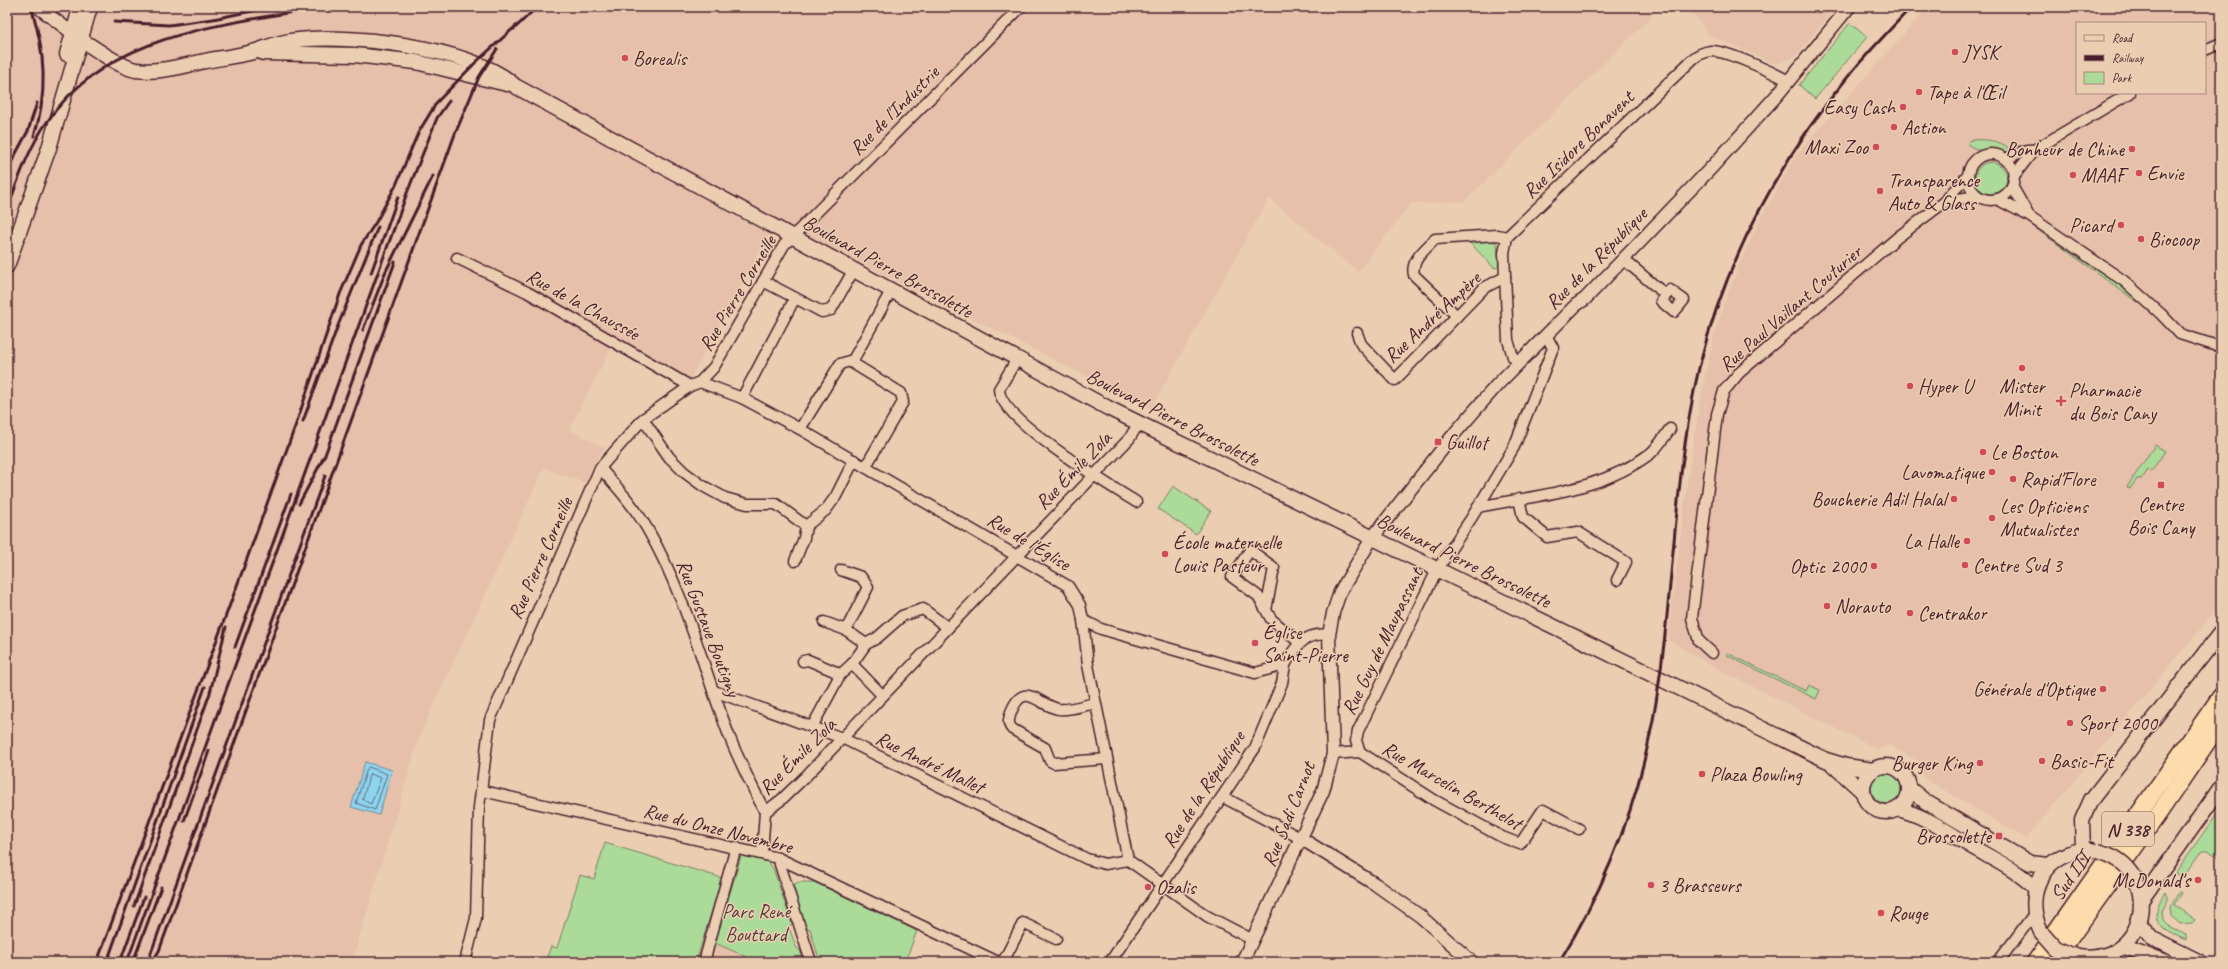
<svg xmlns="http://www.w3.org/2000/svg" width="2228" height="969" font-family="Caveat,sans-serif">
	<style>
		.built { fill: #e6c0aa; fill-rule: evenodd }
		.green { fill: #abda99; stroke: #7a7c62 }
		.water { fill: #8dd4ee; stroke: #728ca0 }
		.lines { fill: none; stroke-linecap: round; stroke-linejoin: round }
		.shore { stroke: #656779; stroke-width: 1 }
		.minor-casing { stroke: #4a1f2b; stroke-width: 13 }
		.tertiary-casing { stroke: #4a1f2b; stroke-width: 15 }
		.secondary-casing { stroke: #4a1f2b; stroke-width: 17 }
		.trunk-casing { stroke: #4a1f2b; stroke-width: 19 }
		.minor { stroke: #ebceb2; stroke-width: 10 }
		.tertiary { stroke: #ebceb2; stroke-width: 12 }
		.secondary { stroke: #ebceb2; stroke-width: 14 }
		.trunk { stroke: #fcdcac; stroke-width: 16 }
		.rail { stroke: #4a1f2b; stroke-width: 3 }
		.secondary-bridge-casing { stroke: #4a1f2b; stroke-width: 17; stroke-linecap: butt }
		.secondary-bridge { stroke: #ebceb2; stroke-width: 14 }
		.poi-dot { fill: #d1495b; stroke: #ebceb2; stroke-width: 1.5 }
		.labels { text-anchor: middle; stroke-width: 3; stroke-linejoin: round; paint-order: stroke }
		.shield { fill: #ebceb2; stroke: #7a5454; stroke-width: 1 }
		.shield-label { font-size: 19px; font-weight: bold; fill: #4a1f2b }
		.poi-label { font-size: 20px; fill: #4a1f2b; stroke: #ebceb2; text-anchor: start }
		.street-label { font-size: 20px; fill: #4a1f2b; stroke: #ebceb2 }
		.park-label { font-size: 20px; fill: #593b3c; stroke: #ebceb2 }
	</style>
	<rect width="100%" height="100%" fill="#ebceb2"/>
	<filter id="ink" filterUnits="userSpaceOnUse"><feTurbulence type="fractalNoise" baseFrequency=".025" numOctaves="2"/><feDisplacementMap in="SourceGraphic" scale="8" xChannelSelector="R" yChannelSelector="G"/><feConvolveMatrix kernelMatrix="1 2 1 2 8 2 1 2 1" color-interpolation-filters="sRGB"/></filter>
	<g filter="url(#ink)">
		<g class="built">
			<path d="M7 7H1661L1465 201 1411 204 1358 272 1269 198 1151 409 777 220 690 379 616 339 569 429 605 448 593 465 584 490 585 483 544 468 420 735 352 962H7Z"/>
			<path d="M1689 7H1836L1796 56 1776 64 1707 34Z"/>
			<path d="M1928 7H2221V604L2026 839 1924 778 1917 761 1890 745 1877 749 1710 665 1668 640 1686 490 1700 400 1714 334 1733 280 1758 223 1797 154ZM2077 23H2205V93H2077Z"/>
			<path d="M715 943 758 962H710Z"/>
		</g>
		<g class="green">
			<path d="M1850 23 1867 37 1815 99 1799 85Z"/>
			<path d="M1971 140C1984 139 2004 140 2012 152L1977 150 1967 144Z"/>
			<circle cx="1991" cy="178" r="16"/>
			<path d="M2015 213 2121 286 2139 300 2137 302Z"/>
			<path d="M1489 240 1497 243 1499 266 1496 268 1493 267 1470 243Z"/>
			<path d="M2155 445 2165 451 2151 472 2148 470 2142 479H2137L2130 489 2127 487Z"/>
			<path d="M1173 486 1211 511 1196 534 1158 509Z"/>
			<path d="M1727 653 1806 691 1809 685 1820 690 1816 699 1726 655Z"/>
			<circle cx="1887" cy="788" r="16"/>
			<path d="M2221 808V858L2217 856 2219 854 2217 853 2215 855 2208 850H2202L2182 878 2175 873Z"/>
			<path d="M605 843 722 878 696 962H545L551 946 557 948 580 875 594 879Z"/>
			<path d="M741 856 766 861 773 868 792 924 789 927 796 947 800 950 804 962H758L715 943Z"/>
			<path d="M799 882H814L917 931 905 962H816L815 959 818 956 810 929 805 928 792 888 794 884Z"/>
			<path d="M2179 891 2181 893 2174 905 2195 920 2192 923 2180 924 2171 916 2170 907Z"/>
			<path d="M2165 892 2168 900 2162 911 2163 920 2171 928 2186 935V940C2158 928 2147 922 2165 892Z"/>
		</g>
		<path class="water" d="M365 762 392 770 379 815 351 807Z"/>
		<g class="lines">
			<g class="shore">
				<path d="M369 767 387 774 375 810 356 803 367 769Z"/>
				<path d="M370 774 381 778 371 804 363 800Z"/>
			</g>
			<defs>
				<g id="minor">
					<path d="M2205 50 2221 43"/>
					<circle cx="1991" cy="177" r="23"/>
					<path d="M2004 159C2015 157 2022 148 2034 150"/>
					<path d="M2013 177 2034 150 2130 93"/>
					<path d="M2012 186 2029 216"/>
					<path d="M1997 199 2029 216 2124 281 2161 314 2180 334 2214 345 2221 349"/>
					<path d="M1946 201C1951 191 1961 185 1968 175"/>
					<path d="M457 258 527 292 690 386"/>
					<path d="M1623 259 1666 295"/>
					<path d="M763 281 822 312 831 310 853 271"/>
					<path d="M1670 290 1684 300 1674 312 1661 301Z"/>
					<path d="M1457 316 1414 275C1410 260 1426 249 1435 239L1497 235 1507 237"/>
					<path d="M1357 333 1361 344 1395 380 1484 288 1505 277"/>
					<path d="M1017 359 999 389C999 419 1109 485 1136 502"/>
					<path d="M849 361 901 393 903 402 866 466"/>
					<path d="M1519 362 1513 357 1508 340 1504 253 1507 237 1694 58C1699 54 1704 52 1711 51 1726 50 1774 73 1789 81"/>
					<path d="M700 382 742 398 800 429 1068 586 1080 605 1083 620 1101 629 1255 673 1285 665C1295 646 1305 632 1329 635"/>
					<path d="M742 398 795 298"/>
					<path d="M643 419 669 457 684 472 703 486 725 498 747 504H776L806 526"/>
					<path d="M800 429 840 364 853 360 891 291"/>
					<path d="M600 468C617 487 635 507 648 530 686 596 703 668 730 738 740 763 753 788 765 812"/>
					<path d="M1519 499 1523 517 1547 537 1578 532 1626 562 1617 580"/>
					<path d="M1478 507C1537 495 1600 492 1651 453 1658 447 1664 437 1670 429"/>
					<path d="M795 561 804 538 806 526 826 510 836 496 854 460"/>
					<path d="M841 570 861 577 868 587 846 630 866 644"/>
					<path d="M1266 610 1258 596 1232 577 1250 550 1274 568 1266 610 1271 619 1300 643"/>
					<path d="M1083 620 1088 665 1128 860 1207 916 1253 940"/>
					<path d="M824 622 846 630"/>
					<path d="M1712 653 1699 641 1692 618 1717 414 1724 391 1739 373 1898 237 1946 201 1977 196"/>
					<path d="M803 661 808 660 834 671 840 675"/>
					<path d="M852 664 882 695"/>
					<path d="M714 691 842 738 1087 859 1105 864 1128 860"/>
					<path d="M1095 703C1085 705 1068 711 1058 709 1037 704 1024 680 1011 712 1009 719 1007 723 1012 729L1045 748 1050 761 1054 763 1107 759"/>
					<path d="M812 727 840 675 852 664 866 644 877 638 902 616 923 609 947 627"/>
					<path d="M1360 752 1356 741 1358 731 1437 570 1472 517 1514 447 1553 348 1546 335"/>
					<path d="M1333 754 1360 752 1434 800 1502 837 1520 844 1543 810 1579 829"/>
					<path d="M483 791 778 858 998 962"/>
					<path d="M1223 797 1302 839"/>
					<path d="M762 853 765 812 781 800 805 777 1129 439 1139 423"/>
					<path d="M778 858 811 962"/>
					<path d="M465 962 476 918 479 807 490 720 600 468 643 419 690 386 700 382 714 367 784 245 1021 7"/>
					<path d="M704 962 736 847"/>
					<path d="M1003 962 1023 923 1056 939"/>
					<path d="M1110 962 1255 748 1282 683 1285 665"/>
					<path d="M1998 962 2034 914"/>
				</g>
				<g id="tertiary">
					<path d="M38 7 79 38"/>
					<path d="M1302 839 1375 884 1420 916 1472 962"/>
					<path d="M1242 962 1323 791 1333 754 1329 635 1333 613 1340 592 1372 538 1455 433 1497 385 1576 305 1585 299 1712 167 1778 94 1849 7"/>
				</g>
				<g id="secondary">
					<path d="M80 39C95 48 119 67 136 70 159 73 183 66 205 61 221 58 237 56 253 52 263 49 274 44 285 42 340 31 474 47 515 86L1108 408 1826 760 1846 766 1873 770"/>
					<path d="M263 53 355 55 416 62 507 84"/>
					<path d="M67 54 79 12"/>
					<path d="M7 266 49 148 90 7"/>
					<path d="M1833 765 1863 792"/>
					<circle cx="1886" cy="789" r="23"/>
					<path d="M1910 789 1926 802 2030 863 2049 865"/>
					<path d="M1897 809C1925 815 1950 834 1974 848 1995 860 2018 871 2035 888"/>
					<path d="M2083 850 2082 820 2091 800 2221 632"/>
					<path d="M2142 899 2221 787"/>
					<path d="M2139 923 2152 938 2200 962"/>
					<path d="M2041 932C2022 893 2045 848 2092 850"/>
					<path d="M2122 946 2166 962"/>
					<path d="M2077 957C2125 964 2154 921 2135 878"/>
				</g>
				<g id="trunk">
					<path d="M2035 962 2221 696"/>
					<path d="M2053 962 2161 810 2221 722"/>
				</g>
			</defs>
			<use href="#minor" class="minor-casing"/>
			<use href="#tertiary" class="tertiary-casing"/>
			<use href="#secondary" class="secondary-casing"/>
			<use href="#trunk" class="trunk-casing"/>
			<use href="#minor" class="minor"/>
			<use href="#tertiary" class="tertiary"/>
			<use href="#secondary" class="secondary"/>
			<use href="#trunk" class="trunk"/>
			<g class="rail">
				<path d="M31 7C45 50 48 94 34 136"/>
				<path d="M114 22 169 25 213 19 272 7"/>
				<path d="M514 29 537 7"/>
				<path d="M7 170 28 131 37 103"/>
				<path d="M7 210C18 180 28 149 47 122 108 32 222 26 320 7"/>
				<path d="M371 273 398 197"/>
				<path d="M363 330 385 273 433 176"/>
				<path d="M303 421 337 328 378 227"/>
				<path d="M299 504 325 455 395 262"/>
				<path d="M235 647 291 494"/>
				<path d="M184 821 209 751"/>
				<path d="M134 906 210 693 226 627"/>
				<path d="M148 961 325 476"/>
				<path d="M97 962 248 556 296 424 340 294 361 245 376 222 396 185 418 133 437 102 475 63 517 25"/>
				<path d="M107 962 205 687"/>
				<path d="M120 962 144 897"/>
				<path d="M127 962 407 193 437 118 449 101"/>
				<path d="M133 962 161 887"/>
				<path d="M152 962 159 951 455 134 479 77 497 49"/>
				<path d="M1559 962C1605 888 1637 806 1653 720 1674 604 1672 483 1699 368 1725 261 1781 157 1851 73 1870 50 1891 29 1911 7"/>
			</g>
			<defs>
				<g id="secondary-bridge">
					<path d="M2098 851C2115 856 2126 863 2135 878"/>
					<path d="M2041 932 2055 948 2077 957"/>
				</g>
			</defs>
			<use href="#secondary-bridge" class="secondary-bridge-casing"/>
			<use href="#secondary-bridge" class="secondary-bridge"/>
		</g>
	</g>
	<g class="poi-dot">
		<circle cx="1955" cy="52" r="4"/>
		<circle cx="625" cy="58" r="4"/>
		<circle cx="1919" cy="92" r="4"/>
		<circle cx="1903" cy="107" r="4"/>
		<circle cx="1894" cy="127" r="4"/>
		<circle cx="1876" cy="147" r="4"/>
		<circle cx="2132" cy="149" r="4"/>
		<circle cx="2139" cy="173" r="4"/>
		<circle cx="2073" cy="175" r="4"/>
		<circle cx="1880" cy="191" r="4"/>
		<circle cx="2121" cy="225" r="4"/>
		<circle cx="2141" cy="239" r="4"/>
		<circle cx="2022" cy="368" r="4"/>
		<circle cx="1910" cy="386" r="4"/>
		<path d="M2059 395h4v4h4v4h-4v4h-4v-4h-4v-4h4z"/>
		<rect x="1434" y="438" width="8" height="8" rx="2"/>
		<circle cx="1983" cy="452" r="4"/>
		<circle cx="1992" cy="472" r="4"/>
		<circle cx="2013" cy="479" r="4"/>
		<rect x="2157" y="481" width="8" height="8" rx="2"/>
		<circle cx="1954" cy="499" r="4"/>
		<circle cx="1992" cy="518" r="4"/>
		<circle cx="1967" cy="541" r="4"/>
		<circle cx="1165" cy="554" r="4"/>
		<circle cx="1965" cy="565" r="4"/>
		<circle cx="1874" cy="566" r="4"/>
		<circle cx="1827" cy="606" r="4"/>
		<circle cx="1910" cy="613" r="4"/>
		<circle cx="1255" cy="643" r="4"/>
		<circle cx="2103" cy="689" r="4"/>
		<circle cx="2070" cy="723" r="4"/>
		<circle cx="2042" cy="761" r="4"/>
		<circle cx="1980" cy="763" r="4"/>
		<circle cx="1702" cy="774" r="4"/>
		<rect x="1995" y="832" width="8" height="8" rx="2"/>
		<circle cx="2198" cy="880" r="4"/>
		<circle cx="1651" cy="885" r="4"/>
		<circle cx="1148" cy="887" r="4"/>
		<circle cx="1881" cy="913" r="4"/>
	</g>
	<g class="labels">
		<rect class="shield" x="2102" y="812" width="52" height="34" rx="3"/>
		<g class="shield-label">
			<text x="2128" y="836">N 338</text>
		</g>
		<g class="poi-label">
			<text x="1963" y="59">JYSK</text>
			<text x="633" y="65">Borealis</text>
			<text x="1927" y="99">Tape à l'Œil</text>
			<text x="1895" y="114" text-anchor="end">Easy Cash</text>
			<text x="1902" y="134">Action</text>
			<text x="1868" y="154" text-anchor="end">Maxi Zoo</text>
			<text x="2124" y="156" text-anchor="end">Bonheur de Chine</text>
			<text x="2147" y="180">Envie</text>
			<text x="2081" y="182">MAAF</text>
			<text x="1888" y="187">Transparence<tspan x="1888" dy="23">Auto &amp; Glass</tspan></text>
			<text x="2113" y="232" text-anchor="end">Picard</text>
			<text x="2149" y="246">Biocoop</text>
			<text x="1918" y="393">Hyper U</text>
			<text x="2022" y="393" text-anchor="middle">Mister<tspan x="2022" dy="23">Minit</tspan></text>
			<text x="2069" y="397">Pharmacie<tspan x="2069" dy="23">du Bois Cany</tspan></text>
			<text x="1446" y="449">Guillot</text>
			<text x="1991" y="459">Le Boston</text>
			<text x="1984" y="479" text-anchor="end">Lavomatique</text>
			<text x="2021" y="486">Rapid'Flore</text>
			<text x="1946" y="506" text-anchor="end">Boucherie Adil Halal</text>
			<text x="2161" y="511" text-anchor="middle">Centre<tspan x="2161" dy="23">Bois Cany</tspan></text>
			<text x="2000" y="513">Les Opticiens<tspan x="2000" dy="23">Mutualistes</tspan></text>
			<text x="1959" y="548" text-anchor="end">La Halle</text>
			<text x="1173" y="549">École maternelle<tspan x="1173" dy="23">Louis Pasteur</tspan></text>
			<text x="1973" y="572">Centre Sud 3</text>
			<text x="1866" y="573" text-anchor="end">Optic 2000</text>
			<text x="1835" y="613">Norauto</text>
			<text x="1918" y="620">Centrakor</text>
			<text x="1263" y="639">Église<tspan x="1263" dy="23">Saint-Pierre</tspan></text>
			<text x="2095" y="696" text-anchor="end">Générale d'Optique</text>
			<text x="2078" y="730">Sport 2000</text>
			<text x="2050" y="768">Basic-Fit</text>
			<text x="1972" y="770" text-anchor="end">Burger King</text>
			<text x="1710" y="781">Plaza Bowling</text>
			<text x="1991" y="843" text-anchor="end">Brossolette</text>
			<text x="2190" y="887" text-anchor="end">McDonald's</text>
			<text x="1659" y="892">3 Brasseurs</text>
			<text x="1156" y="894">Ozalis</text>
			<text x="1889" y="920">Rouge</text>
		</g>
		<g class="street-label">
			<text transform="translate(894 110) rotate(-45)" y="7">Rue de l'Industrie</text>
			<text transform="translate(1578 144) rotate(-44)" y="7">Rue Isidore Bonavent</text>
			<text transform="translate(1596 258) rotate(-45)" y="7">Rue de la République</text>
			<text transform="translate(888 266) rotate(29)" y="7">Boulevard Pierre Brossolette</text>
			<text transform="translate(737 293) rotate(-59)" y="7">Rue Pierre Corneille</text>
			<text transform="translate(583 304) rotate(29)" y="7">Rue de la Chaussée</text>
			<text transform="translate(1790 308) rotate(-41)" y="7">Rue Paul Vaillant Couturier</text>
			<text transform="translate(1432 317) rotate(-43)" y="7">Rue André Ampère</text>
			<text transform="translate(1173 417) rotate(27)" y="7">Boulevard Pierre Brossolette</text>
			<text transform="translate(1073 470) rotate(-46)" y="7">Rue Émile Zola</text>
			<text transform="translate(1029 541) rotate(31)" y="7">Rue de l'Église</text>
			<text transform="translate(540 558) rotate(-66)" y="7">Rue Pierre Corneille</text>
			<text transform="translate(1464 560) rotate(26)" y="7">Boulevard Pierre Brossolette</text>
			<text transform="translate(709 628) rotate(69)" y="7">Rue Gustave Boutigny</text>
			<text transform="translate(1382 641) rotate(-64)" y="7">Rue Guy de Maupassant</text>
			<text transform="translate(797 756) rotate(-45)" y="7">Rue Émile Zola</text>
			<text transform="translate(930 762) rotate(26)" y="7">Rue André Mallet</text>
			<text transform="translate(1452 785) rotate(30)" y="7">Rue Marcelin Berthelot</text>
			<text transform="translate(1203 789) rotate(-57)" y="7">Rue de la République</text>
			<text transform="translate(1288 814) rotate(-68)" y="7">Rue Sadi Carnot</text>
			<text transform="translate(718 828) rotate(14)" y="7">Rue du Onze Novembre</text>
			<text transform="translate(2070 876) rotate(-55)" y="7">Sud III</text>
		</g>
		<g class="park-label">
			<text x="756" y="918">Parc René<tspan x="756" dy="23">Bouttard</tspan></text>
		</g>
	</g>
	<rect width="2228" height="969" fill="none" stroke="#ebceb2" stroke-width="24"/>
	<rect x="12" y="12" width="2204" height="945" fill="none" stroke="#4a1f2b" stroke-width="1.5" filter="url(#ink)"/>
	<rect x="2076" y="22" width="130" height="72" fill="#ebceb2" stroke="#ab887c"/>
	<rect x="2084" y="35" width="20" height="6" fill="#ebceb2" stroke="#ab887c"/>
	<text x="2112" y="42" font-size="12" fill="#4a1f2b">Road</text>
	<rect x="2084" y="55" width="20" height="6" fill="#4a1f2b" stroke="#ab887c"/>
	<text x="2112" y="62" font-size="12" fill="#4a1f2b">Railway</text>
	<rect x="2084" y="72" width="20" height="12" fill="#abda99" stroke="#ab887c"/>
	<text x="2112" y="82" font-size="12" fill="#4a1f2b">Park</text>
</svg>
